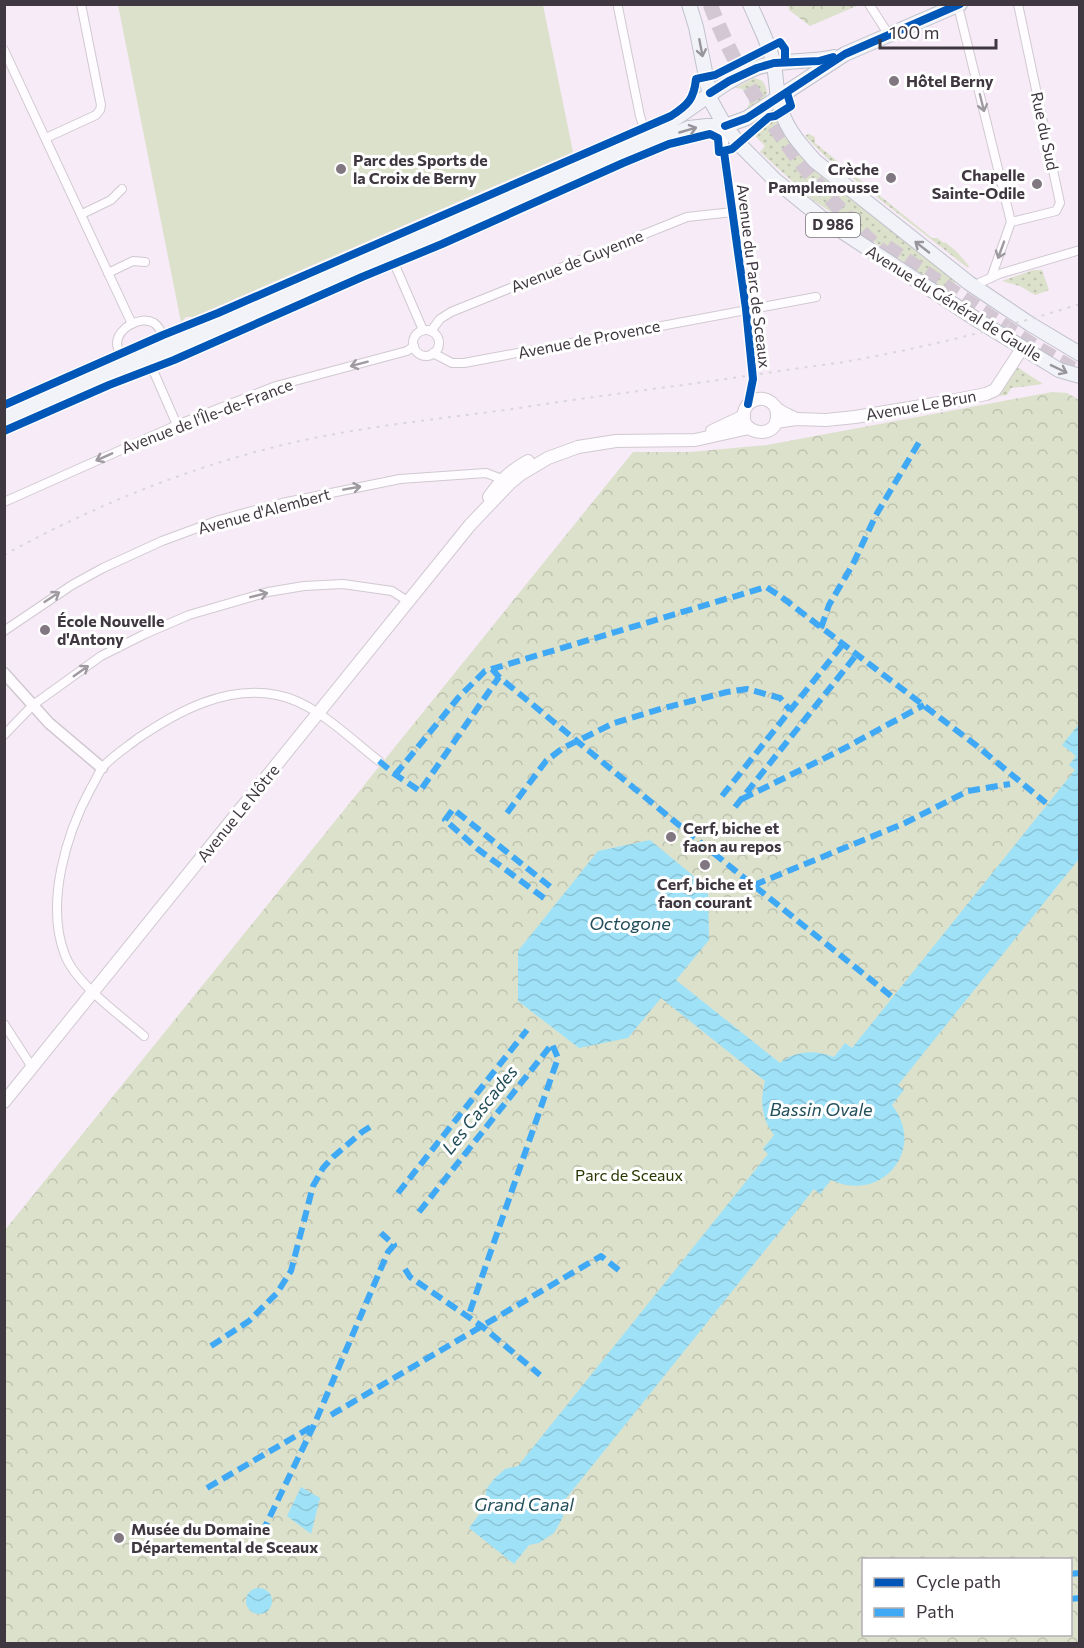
<svg xmlns="http://www.w3.org/2000/svg" width="1084" height="1648" font-family="Commissioner,sans-serif">
	<style>
		.grass { fill: url(#grass-dots) }
		.park { fill: url(#park-crowns); fill-rule: evenodd }
		.pitch { fill: #dce1cc }
		.water { fill: url(#water-waves) }
		.lines { fill: none; stroke-linecap: round; stroke-linejoin: round }
		.motorway-tunnel { stroke: #d2c7d2; stroke-width: 15; stroke-dasharray: 15 8; stroke-linecap: butt }
		.minor-casing { stroke: #d1c9d2; stroke-width: 10 }
		.tertiary-casing { stroke: #d1c9d2; stroke-width: 13 }
		.secondary-casing { stroke: #d1c9d2; stroke-width: 14 }
		.primary-casing { stroke: #c0c1cb; stroke-width: 16 }
		.minor { stroke: #fefcfe; stroke-width: 8 }
		.tertiary { stroke: #fefcfe; stroke-width: 10 }
		.secondary { stroke: #fefcfe; stroke-width: 12 }
		.primary { stroke: #f1f3f8; stroke-width: 14 }
		.rail { stroke: #dad7da; stroke-width: 2; stroke-dasharray: 3 6; stroke-linecap: butt }
		.quiet { stroke: #3fa9f5; stroke-width: 6; stroke-dasharray: 12 6; stroke-linecap: butt }
		.cycleway-casing { stroke: #fff; stroke-width: 11 }
		.cycleway { stroke: #0057b8; stroke-width: 8 }
		.oneway { stroke: #98969c }
		.oneway2 { stroke: #9f9a9f }
		.poi-dot { fill: #807780; stroke: #fff; stroke-width: 2 }
		.labels { text-anchor: middle; stroke-width: 6; stroke-linejoin: round; paint-order: stroke }
		.shield { fill: #fff; stroke: #797479; stroke-width: 1.5 }
		.shield-label { font-size: 15px; font-weight: bold; fill: #403840 }
		.poi-label { font-size: 16px; font-weight: bold; fill: #403840; stroke: #fff; text-anchor: start }
		.street-label { font-size: 16px; fill: #403840; stroke: #fff }
		.park-label { font-size: 16px; fill: #283700; stroke: #fff }
		.water-label { font-size: 18px; font-style: italic; fill: #224e5a; stroke: #fff }
	</style>
	<defs>
		<pattern id="grass-dots" width="8" height="8" patternUnits="userSpaceOnUse" patternTransform="scale(1.5)"><rect width="8" height="8" fill="#dce1cc"/><path d="M2 2h.1M6 6h.1" fill="none" stroke="#bec2b0" stroke-width="1.8" stroke-linecap="round"/></pattern>
		<pattern id="park-crowns" width="20" height="18" patternUnits="userSpaceOnUse" patternTransform="scale(1.5)"><rect width="20" height="18" fill="#dce1cc"/><path d="M2 6a3 3 0 1 1 6 0M12 15a3 3 0 1 1 6 0" fill="none" stroke="#bec2b0"/></pattern>
		<pattern id="water-waves" width="16" height="10" patternUnits="userSpaceOnUse" patternTransform="scale(1.5)"><rect width="16" height="10" fill="#9fe2f8"/><path d="M0 5q4-4 8 0t8 0" fill="none" stroke="#8ac3d6"/></pattern>
	</defs>
	<rect width="100%" height="100%" fill="#f6ebf6"/>
	<g class="grass">
		<path d="M754 78C763 79 766 84 767 93L765 97 747 109C753 97 747 88 735 88Z"/>
		<path d="M775 117 787 138 805 160 957 280 949 293 813 200 760 152 765 146 756 137 755 131 765 122Z"/>
		<path d="M809 134 815 137V143L932 238H937L944 243 945 242 957 252 969 266 968 268 828 159 806 137V135Z"/>
		<path d="M1033 270H1042L1049 290 1035 295 1020 286 1002 281Z"/>
		<path d="M1017 367 1043 384 1011 388 1007 395 997 396Z"/>
	</g>
	<g class="park">
		<path d="M788 5 859 4V5L810 26 789 10Z"/>
		<path d="M1052 392 1067 393 1079 400V1643L5 1644V1230L633 452H690L767 445ZM864 1560H1070V1634H864Z"/>
	</g>
	<path class="pitch" d="M118 5H543L573 152 193 317H186L181 322Z"/>
	<g class="water">
		<path d="M1079 724V859L898 1085 904 1090 892 1105C927 1149 882 1204 831 1180L820 1194 814 1189 564 1501 563 1517 554 1533 539 1543 529 1545 514 1564 469 1528 484 1508V1500L487 1488 495 1478 505 1469 518 1466 768 1154 763 1149 774 1135C761 1118 760 1100 765 1081L661 998 628 1038 579 1048 518 1001V951L598 851 650 840 708 888 709 940 676 980 780 1063C797 1050 815 1050 834 1057L845 1043 852 1048 1075 770 1069 765 1076 756 1062 745Z"/>
		<path d="M301 1487 320 1498 311 1534 287 1516Z"/>
		<circle cx="259" cy="1601" r="13"/>
	</g>
	<g class="lines">
		<g class="motorway-tunnel">
			<path d="M710 4C739 80 784 147 838 207 854 224 871 244 891 258"/>
			<path d="M887 247 1034 346 1080 373"/>
		</g>
		<defs>
			<g id="minor">
				<path d="M869 4 889 35"/>
				<path d="M958 6 1011 222"/>
				<path d="M618 7 640 116 644 128 648 134"/>
				<path d="M4 50 132 324"/>
				<path d="M725 127 724 143 725 163 746 309 753 379 748 404"/>
				<path d="M46 138 96 115 100 110 101 105 81 4"/>
				<path d="M82 214 111 200 122 189"/>
				<path d="M1011 222 1056 211 1060 203 1018 4"/>
				<path d="M391 256 423 330"/>
				<path d="M108 273 133 261 145 262"/>
				<path d="M991 278 1011 222"/>
				<path d="M973 286 999 274 1080 250"/>
				<circle cx="426" cy="343" r="13"/>
				<path d="M431 331 440 319 451 312 687 217 733 212"/>
				<path d="M433 353 452 363H464L816 297"/>
				<path d="M123 361C121 355 117 349 117 343 118 328 140 315 154 323 160 327 163 336 167 342"/>
				<path d="M149 361 177 425"/>
				<path d="M4 502 177 425 276 386 407 351 414 346"/>
				<path d="M4 631 72 585 103 568 162 541 219 520 282 503 400 479 486 473 507 481"/>
				<path d="M4 735 33 705 101 656 145 634 189 615 268 592 304 586 343 584 392 591 409 602"/>
				<path d="M4 1024 32 1067"/>
				<path d="M144 1036C120 1015 76 984 65 955 45 904 66 834 91 788 95 782 98 774 102 768 110 758 127 747 137 739 178 711 226 685 277 695 315 702 349 738 379 761"/>
			</g>
			<path id="tertiary" d="M4 673 49 723 102 768"/>
			<g id="secondary">
				<path d="M776 409C785 443 734 436 745 409 749 400 761 396 769 401 774 403 775 408 779 410 784 414 791 416 796 419"/>
				<path d="M776 422 796 419 826 420 855 417 946 402 986 394 995 390 1023 347"/>
				<path d="M712 431 744 416"/>
				<path d="M489 497C501 480 510 471 528 461"/>
				<path d="M4 1102 470 525 510 483 521 474 548 458 578 447 616 441 695 440 749 428"/>
			</g>
			<g id="primary">
				<path d="M689 4 696 27 711 101 725 126 739 144 775 180 823 219 979 321 1059 370 1080 376"/>
				<path d="M750 4C758 23 768 41 773 61 776 73 776 85 778 98 783 125 797 141 815 161L969 283 1030 324 1080 354"/>
				<path d="M4 412 648 134C687 116 716 84 756 68 781 59 808 63 834 57"/>
				<path d="M4 424 689 128 707 126H725L747 118 845 54 960 4"/>
			</g>
		</defs>
		<use href="#minor" class="minor-casing"/>
		<use href="#tertiary" class="tertiary-casing"/>
		<use href="#secondary" class="secondary-casing"/>
		<use href="#primary" class="primary-casing"/>
		<use href="#minor" class="minor"/>
		<use href="#tertiary" class="tertiary"/>
		<use href="#secondary" class="secondary"/>
		<use href="#primary" class="primary"/>
		<path class="rail" d="M4 555C99 503 199 463 304 440 375 425 448 418 519 408 569 400 618 394 667 387 724 380 781 370 838 363 919 349 1001 329 1080 304"/>
		<g class="quiet">
			<path d="M821 628 829 605 853 564 876 515 921 439"/>
			<path d="M492 669 499 677 696 839 891 996"/>
			<path d="M379 761 391 771"/>
			<path d="M393 773 420 791 499 677"/>
			<path d="M395 775 458 698 485 671 766 587 780 596 977 746 1046 803"/>
			<path d="M722 796 843 644"/>
			<path d="M742 799 843 749 924 705"/>
			<path d="M735 807 857 654"/>
			<path d="M507 813 546 761 563 748 614 723 664 708 727 692 747 689 780 698 790 710"/>
			<path d="M754 885 905 823 968 791 1010 784"/>
			<path d="M544 898 479 850 445 820 453 809 552 888"/>
			<path d="M398 1193 527 1030"/>
			<path d="M419 1212 552 1044 558 1058 468 1317"/>
			<path d="M405 1269 410 1277 483 1327 540 1375"/>
			<path d="M211 1346 249 1321 277 1293 291 1271 313 1186 323 1168 333 1157 362 1132 370 1127"/>
			<path d="M331 1415 601 1256 621 1272"/>
			<path d="M207 1488 313 1426"/>
			<path d="M262 1533 314 1425 388 1252 394 1245 381 1233"/>
			<path d="M1070 1574 1080 1573"/>
			<path d="M1070 1599 1080 1598"/>
		</g>
		<defs>
			<g id="cycleway">
				<path d="M710 93 729 81 757 68 774 63 819 61 833 57"/>
				<path d="M725 126 747 118 845 54 960 4"/>
				<path d="M724 152 746 309 753 379 748 404"/>
				<path d="M4 405 163 335 218 313 671 116C688 105 694 99 696 79L715 75 780 42 785 49V59"/>
				<path d="M4 431 109 385 174 360 362 277 442 244 623 163 669 144 710 134 718 138 719 152 732 149 769 117 775 116 791 106 787 93"/>
			</g>
		</defs>
		<use href="#cycleway" class="cycleway-casing"/>
		<use href="#cycleway" class="cycleway"/>
	</g>
	<defs><path id="oneway-shaft" d="M-6 0H5M1.5-3L5.5 0L1.5 3" fill="none" stroke-width="1.6" stroke-linecap="round" stroke-linejoin="round" transform="scale(1.5)"/></defs>
	<g class="oneway">
		<use href="#oneway-shaft" transform="translate(701 48) rotate(79)"/>
		<use href="#oneway-shaft" transform="translate(688 130) rotate(-16)"/>
		<use href="#oneway-shaft" transform="translate(922 247) rotate(-142)"/>
		<use href="#oneway-shaft" transform="translate(1059 369) rotate(26)"/>
	</g>
	<g class="oneway2">
		<use href="#oneway-shaft" transform="translate(982 103) rotate(76)"/>
		<use href="#oneway-shaft" transform="translate(1001 250) rotate(110)"/>
		<use href="#oneway-shaft" transform="translate(359 364) rotate(165)"/>
		<use href="#oneway-shaft" transform="translate(104 457) rotate(156)"/>
		<use href="#oneway-shaft" transform="translate(352 488) rotate(-10)"/>
		<use href="#oneway-shaft" transform="translate(259 595) rotate(-14)"/>
		<use href="#oneway-shaft" transform="translate(52 597) rotate(-33)"/>
		<use href="#oneway-shaft" transform="translate(81 671) rotate(-35)"/>
	</g>
	<g class="poi-dot">
		<circle cx="894" cy="81" r="6"/>
		<circle cx="341" cy="169" r="6"/>
		<circle cx="891" cy="178" r="6"/>
		<circle cx="1037" cy="184" r="6"/>
		<circle cx="45" cy="630" r="6"/>
		<circle cx="671" cy="837" r="6"/>
		<circle cx="705" cy="865" r="6"/>
		<circle cx="119" cy="1538" r="6"/>
	</g>
	<g class="labels">
		<rect class="shield" x="806" y="213" width="54" height="24" rx="4.5"/>
		<g class="shield-label">
			<text x="833" y="230">D 986</text>
		</g>
		<g class="poi-label">
			<text x="906" y="87">Hôtel Berny</text>
			<text x="353" y="166">Parc des Sports de<tspan x="353" dy="18">la Croix de Berny</tspan></text>
			<text x="879" y="175" text-anchor="end">Crèche<tspan x="879" dy="18">Pamplemousse</tspan></text>
			<text x="1025" y="181" text-anchor="end">Chapelle<tspan x="1025" dy="18">Sainte-Odile</tspan></text>
			<text x="57" y="627">École Nouvelle<tspan x="57" dy="18">d'Antony</tspan></text>
			<text x="683" y="834">Cerf, biche et<tspan x="683" dy="18">faon au repos</tspan></text>
			<text x="705" y="890" text-anchor="middle">Cerf, biche et<tspan x="705" dy="18">faon courant</tspan></text>
			<text x="131" y="1535">Musée du Domaine<tspan x="131" dy="18">Départemental de Sceaux</tspan></text>
		</g>
		<g class="street-label">
			<text transform="translate(1045 131) rotate(78)" y="6">Rue du Sud</text>
			<text transform="translate(577 261) rotate(-22)" y="6">Avenue de Guyenne</text>
			<text transform="translate(754 276) rotate(83)" y="6">Avenue du Parc de Sceaux</text>
			<text transform="translate(954 303) rotate(32)" y="6">Avenue du Général de Gaulle</text>
			<text transform="translate(589 339) rotate(-11)" y="6">Avenue de Provence</text>
			<text transform="translate(921 405) rotate(-10)" y="6">Avenue Le Brun</text>
			<text transform="translate(207 416) rotate(-21)" y="6">Avenue de l'Île-de-France</text>
			<text transform="translate(264 511) rotate(-15)" y="6">Avenue d'Alembert</text>
			<text transform="translate(238 813) rotate(-51)" y="6">Avenue Le Nôtre</text>
		</g>
		<g class="park-label">
			<text x="629" y="1181">Parc de Sceaux</text>
		</g>
		<g class="water-label">
			<text x="630" y="930">Octogone</text>
			<text transform="translate(480 1110) rotate(-51)" y="6">Les Cascades</text>
			<text x="821" y="1116">Bassin Ovale</text>
			<text x="524" y="1511">Grand Canal</text>
		</g>
	</g>
	<rect width="1084" height="1648" fill="none" stroke="#403840" stroke-width="12"/>
	<rect x="862" y="1558" width="210" height="78" fill="#ffffff" stroke="#b3afb3" stroke-width="1.5"/>
	<rect x="874" y="1578" width="30" height="9" fill="#0057b8" stroke="#b3afb3" stroke-width="1.5"/>
	<text x="916" y="1588" font-size="18" fill="#403840">Cycle path</text>
	<rect x="874" y="1608" width="30" height="9" fill="#3fa9f5" stroke="#b3afb3" stroke-width="1.5"/>
	<text x="916" y="1618" font-size="18" fill="#403840">Path</text>
	<path d="M880 39v9h116v-9" fill="none" stroke="#403840" stroke-width="3"/>
	<text x="889" y="39" font-size="18" fill="#403840" stroke="#ffffff" stroke-width="4.5" paint-order="stroke">100 m</text>
</svg>
